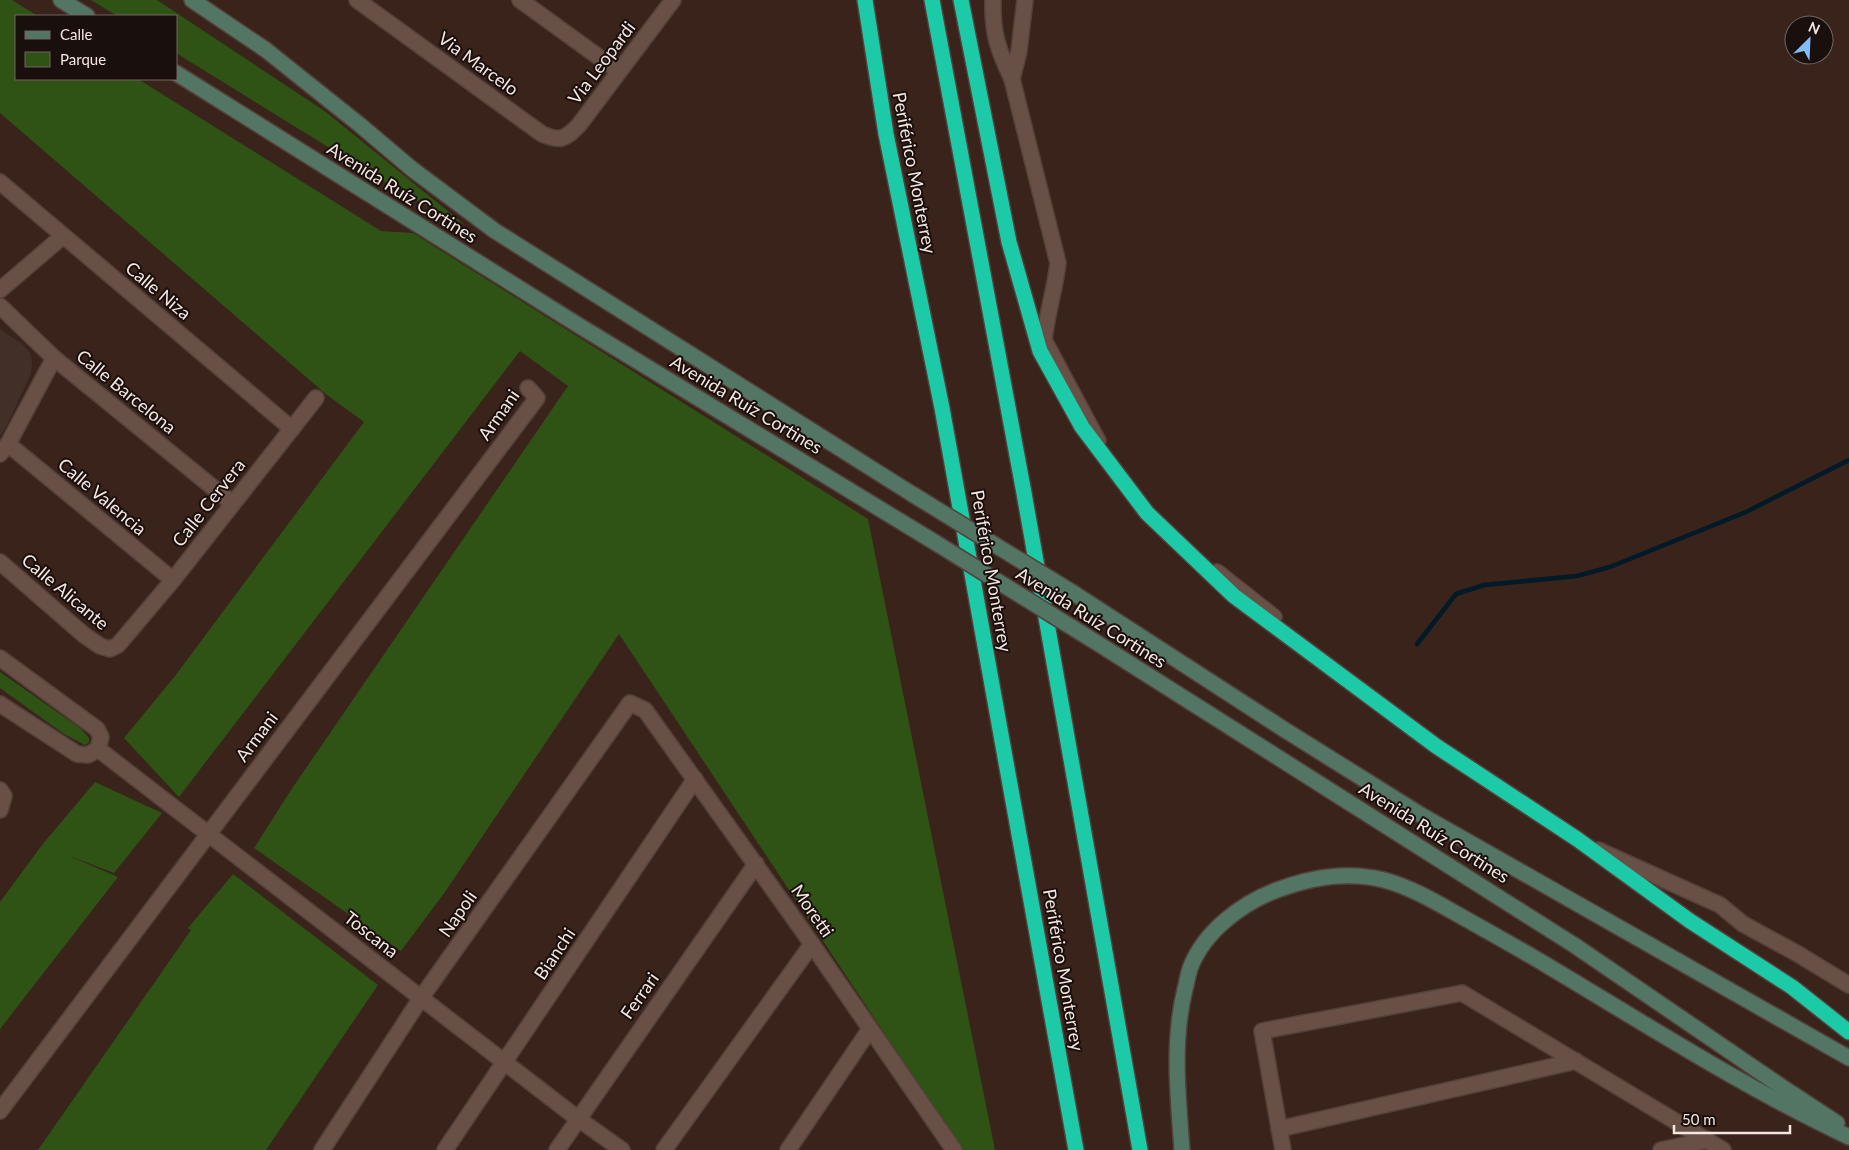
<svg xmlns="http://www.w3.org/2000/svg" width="1849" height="1150" font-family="Lato,sans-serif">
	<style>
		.education { fill: #423028 }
		.green { fill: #2e5315 }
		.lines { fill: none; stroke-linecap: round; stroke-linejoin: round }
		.stream { stroke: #001a27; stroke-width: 4.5 }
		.street-casing { stroke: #53403a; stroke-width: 18 }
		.secondary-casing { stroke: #53403a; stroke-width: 18 }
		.highway-casing { stroke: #53403a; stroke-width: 18 }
		.street { stroke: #695047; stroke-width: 15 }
		.secondary { stroke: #527564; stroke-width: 15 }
		.highway { stroke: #1dcaa7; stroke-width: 15 }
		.secondary-bridge-casing { stroke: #53403a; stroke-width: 18; stroke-linecap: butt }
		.secondary-bridge { stroke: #527564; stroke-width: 15 }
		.labels { text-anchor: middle; stroke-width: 4; stroke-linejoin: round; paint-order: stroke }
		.street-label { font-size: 18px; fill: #f6e6e1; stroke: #190f0c }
	</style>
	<rect width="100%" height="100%" fill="#39231b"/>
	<path class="education" d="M0 329 22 344 30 353 32 361 31 374 7 425 0 436Z"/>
	<g class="green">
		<path d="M0 0H12L38 16H16V79H138L381 231 413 233 868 519 995 1150H962L619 634 445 892 401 951 254 848 291 790 568 386 520 351 179 797 124 738 175 676 364 422 327 395 0 113Z"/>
		<path d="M91 0H157L326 112 465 225 399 191 176 53V16H117Z"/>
		<path d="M0 672 80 728 89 738V742L85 745 64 734 0 688Z"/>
		<path d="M95 782 162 813 114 873 67 855 118 877 0 1029V902L42 845Z"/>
		<path d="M233 874 378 985 266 1150H38L191 930 188 928Z"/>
	</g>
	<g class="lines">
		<path class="stream" d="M1417 644 1456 594 1484 585 1577 576 1610 567 1746 512 1849 460"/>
		<defs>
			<g id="street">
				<path d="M357 0 542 134C561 142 565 139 579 125L673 0"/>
				<path d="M520 0 618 71"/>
				<path d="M993 0C992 33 998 50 1012 79L1058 263C1055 289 1047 313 1044 340L1098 441"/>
				<path d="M1012 79 1019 51 1025 0"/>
				<path d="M0 182 292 429"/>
				<path d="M0 290 63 236"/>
				<path d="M0 306 54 358 232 503"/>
				<path d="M8 444 173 580"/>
				<path d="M0 454 8 444 54 358"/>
				<path d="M0 562 84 635 100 646 110 649 118 645 173 580 316 398"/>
				<path d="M1217 572 1274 617"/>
				<path d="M0 658 97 729 101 737 98 749"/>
				<path d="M0 704 77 754 88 755 98 749"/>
				<path d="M98 749 573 1115 622 1150"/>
				<path d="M0 790 4 796 0 810"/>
				<path d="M1598 850 1720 905 1743 924 1798 954 1849 985"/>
				<path d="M0 1111 537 398 528 388"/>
				<path d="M1279 1129 1576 1061"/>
				<path d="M322 1150 421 998 630 703 645 710 800 927 954 1150"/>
				<path d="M445 1150 695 779"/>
				<path d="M557 1150 756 864"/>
				<path d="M664 1150 812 944"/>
				<path d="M788 1150 870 1029"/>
				<path d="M1283 1150 1262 1031 1462 993 1723 1150"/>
				<path d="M1661 1150 1708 1140"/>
			</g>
			<g id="secondary">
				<path d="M61 0 87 16"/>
				<path d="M192 0 266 50 360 125 412 169 495 231 912 494"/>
				<path d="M176 73 578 325 936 543"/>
				<path d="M1075 594 1285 730 1421 815 1849 1058"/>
				<path d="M1094 641 1574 945 1785 1089 1837 1123"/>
				<path d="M1182 1150C1178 1096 1172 1042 1185 989 1187 982 1188 973 1191 966 1205 931 1242 903 1277 890 1311 877 1348 871 1384 880 1410 887 1434 901 1457 914 1487 931 1518 948 1548 966 1647 1025 1745 1088 1849 1137"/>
			</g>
			<g id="highway">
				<path d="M865 0 886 134 942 408 1076 1150"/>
				<path d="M932 0 1024 493 1140 1150"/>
				<path d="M961 0 1009 242 1040 351 1082 427 1147 513 1234 596 1436 746 1577 839 1690 921 1792 987 1849 1032"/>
			</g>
		</defs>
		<use href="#street" class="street-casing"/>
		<use href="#secondary" class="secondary-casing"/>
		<use href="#highway" class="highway-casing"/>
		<use href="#street" class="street"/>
		<use href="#secondary" class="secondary"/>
		<use href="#highway" class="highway"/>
		<defs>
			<g id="secondary-bridge">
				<path d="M912 494 1075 594"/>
				<path d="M936 543 1094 641"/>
			</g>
		</defs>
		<use href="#secondary-bridge" class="secondary-bridge-casing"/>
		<use href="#secondary-bridge" class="secondary-bridge"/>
	</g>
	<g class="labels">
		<g class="street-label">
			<text transform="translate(602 63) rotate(-53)" y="6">Via Leopardi</text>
			<text transform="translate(478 64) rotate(36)" y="6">Via Marcelo</text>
			<text transform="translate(914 173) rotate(79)" y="6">Periférico Monterrey</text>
			<text transform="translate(402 193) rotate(32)" y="6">Avenida Ruíz Cortines</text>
			<text transform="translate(158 291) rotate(40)" y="6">Calle Niza</text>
			<text transform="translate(126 392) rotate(39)" y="6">Calle Barcelona</text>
			<text transform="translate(746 405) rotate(31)" y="6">Avenida Ruíz Cortines</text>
			<text transform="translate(499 415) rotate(-55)" y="6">Armani</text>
			<text transform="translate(102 497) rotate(40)" y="6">Calle Valencia</text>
			<text transform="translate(209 503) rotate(-52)" y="6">Calle Cervera</text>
			<text transform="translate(991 571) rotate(80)" y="6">Periférico Monterrey</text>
			<text transform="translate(65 592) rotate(40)" y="6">Calle Alicante</text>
			<text transform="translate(1091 618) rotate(32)" y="6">Avenida Ruíz Cortines</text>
			<text transform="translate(257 737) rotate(-53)" y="6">Armani</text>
			<text transform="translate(1434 833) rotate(32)" y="6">Avenida Ruíz Cortines</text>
			<text transform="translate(812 911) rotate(55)" y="6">Moretti</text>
			<text transform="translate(458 914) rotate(-55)" y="6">Napoli</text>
			<text transform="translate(371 935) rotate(38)" y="6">Toscana</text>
			<text transform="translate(555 954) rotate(-56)" y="6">Bianchi</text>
			<text transform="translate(1063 970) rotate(80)" y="6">Periférico Monterrey</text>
			<text transform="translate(640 996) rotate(-55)" y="6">Ferrari</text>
		</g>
	</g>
	<rect x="15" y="15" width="162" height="65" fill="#190f0c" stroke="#716561"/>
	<rect x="25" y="31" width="25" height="8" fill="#527564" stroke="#716561"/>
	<text x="60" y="40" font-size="15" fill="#f6e6e1">Calle</text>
	<rect x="25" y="52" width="25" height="15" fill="#2e5315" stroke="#716561"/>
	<text x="60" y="65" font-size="15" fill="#f6e6e1">Parque</text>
	<g transform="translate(1809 40) rotate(24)"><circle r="24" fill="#190f0c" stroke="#716561"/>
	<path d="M0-4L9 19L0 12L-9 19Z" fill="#83bcfb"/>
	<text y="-8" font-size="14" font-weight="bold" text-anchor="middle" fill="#f6e6e1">N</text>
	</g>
	<path d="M1674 1125v8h116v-8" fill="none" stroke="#f6e6e1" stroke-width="2.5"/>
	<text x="1682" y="1125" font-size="15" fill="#f6e6e1" stroke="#190f0c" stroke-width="4" paint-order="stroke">50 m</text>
</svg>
